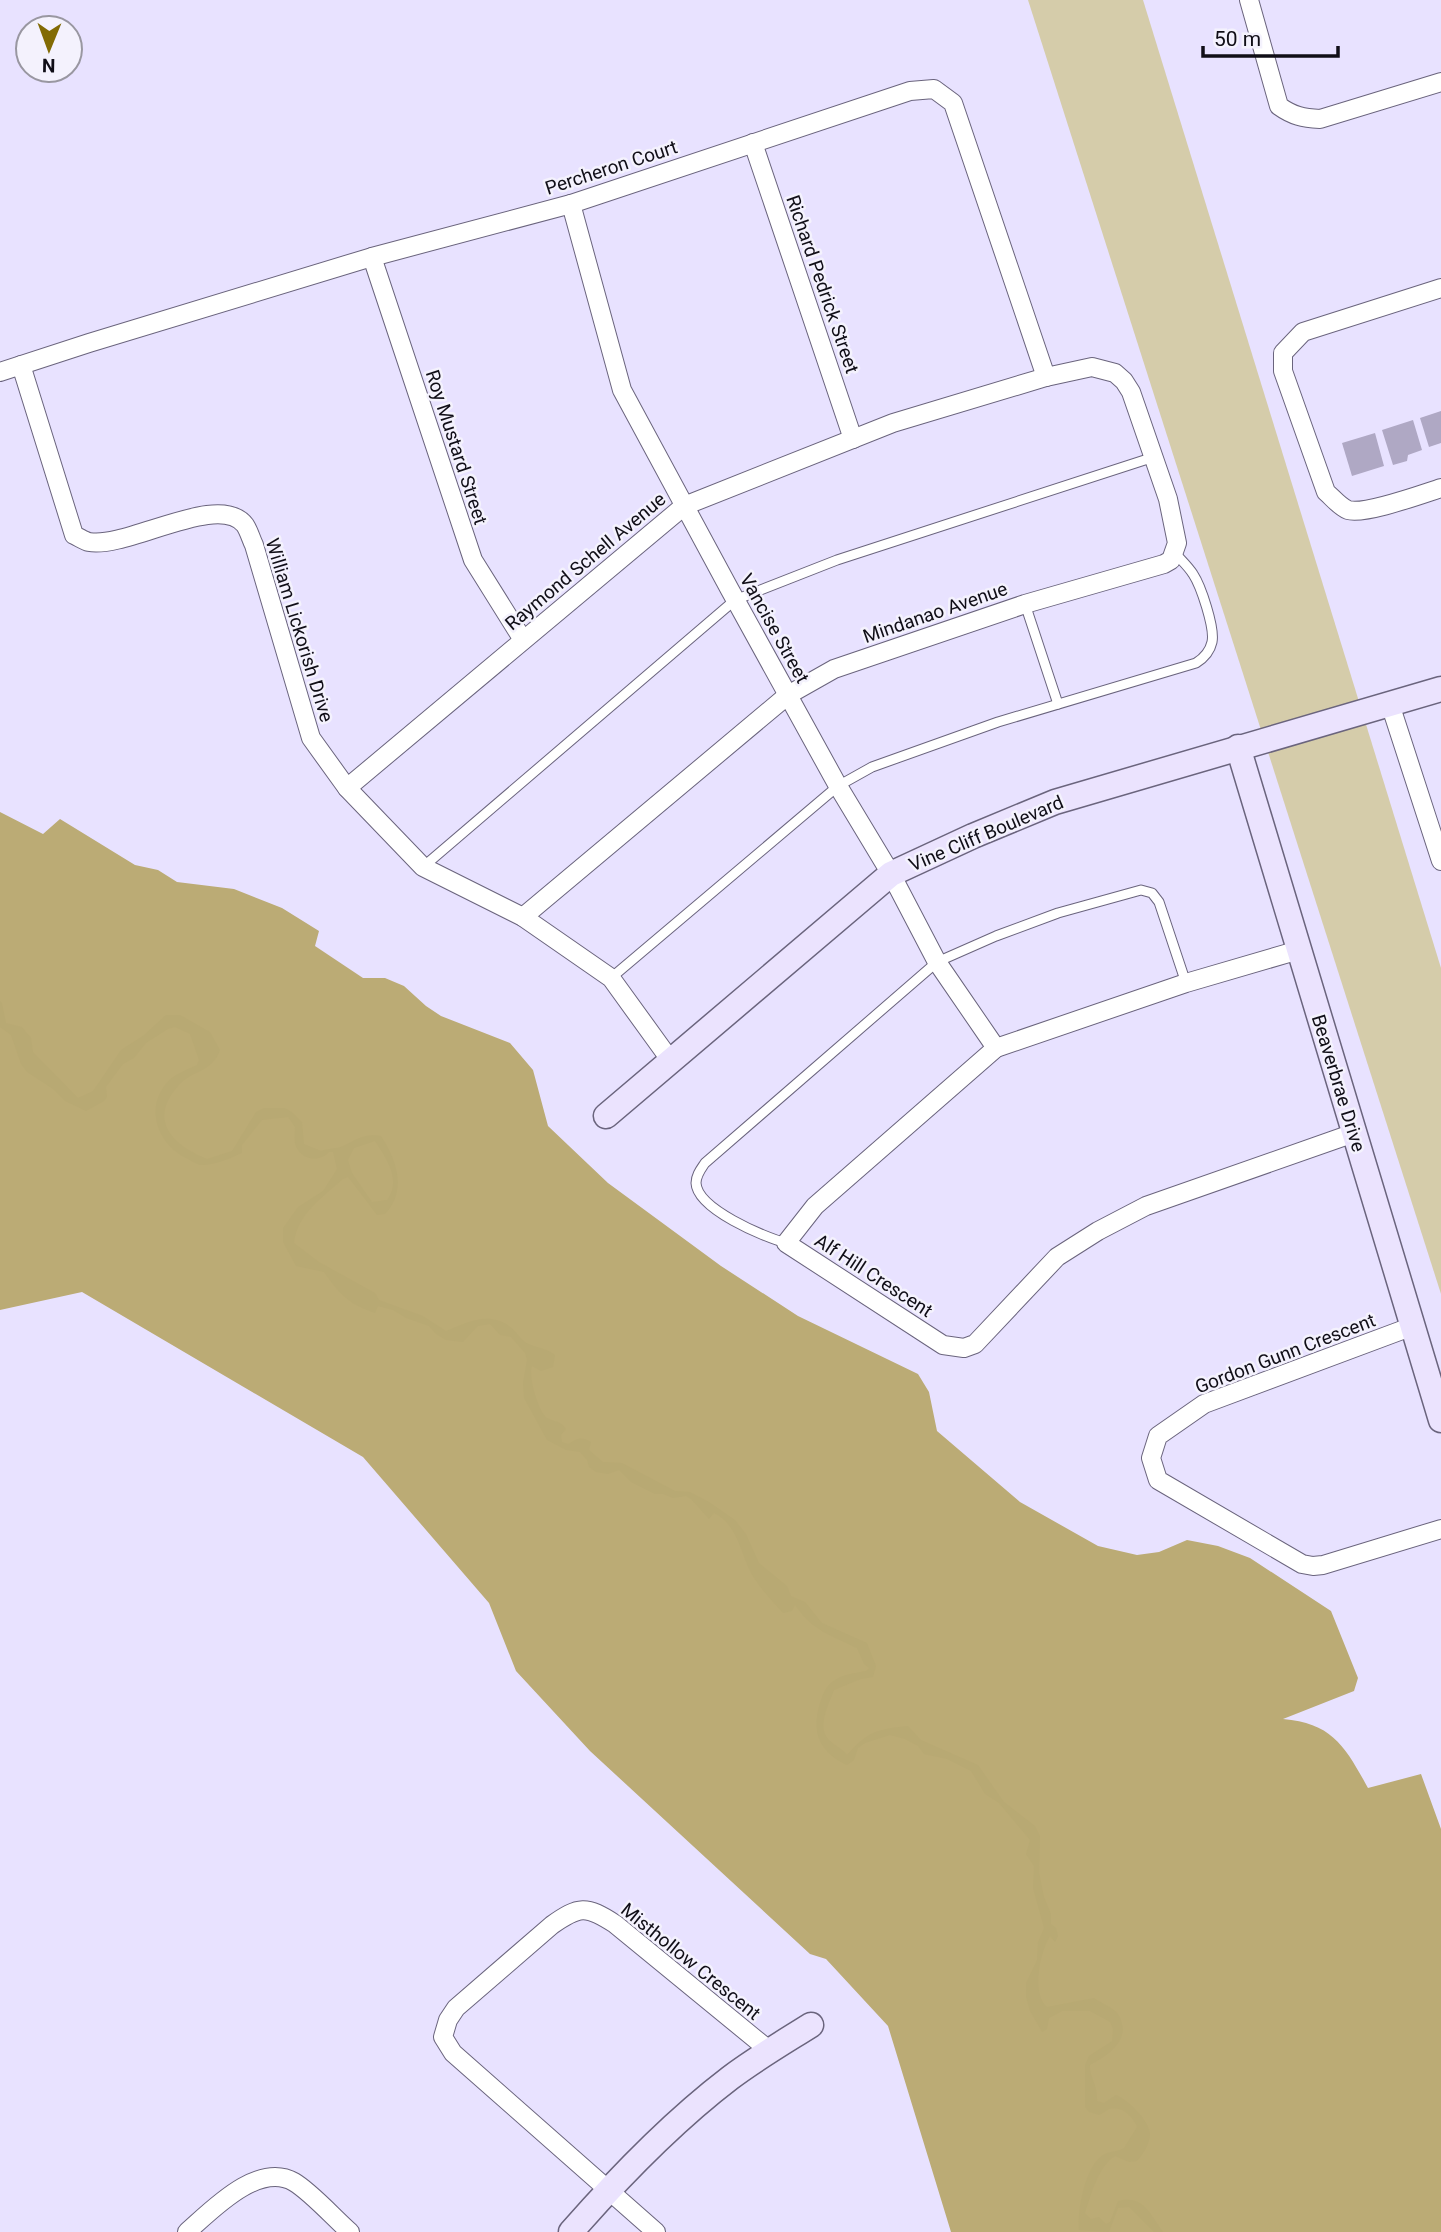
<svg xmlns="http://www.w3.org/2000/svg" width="1441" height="2232" font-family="Roboto,sans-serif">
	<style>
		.green { fill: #d5ccaa }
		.forest { fill: #bbab75 }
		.water { fill: #b8a973; fill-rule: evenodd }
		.building { fill: #afa8c4 }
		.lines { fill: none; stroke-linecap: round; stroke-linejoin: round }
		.lane-casing { stroke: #6a647d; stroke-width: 11 }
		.street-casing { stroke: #6a647d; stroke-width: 20 }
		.secondary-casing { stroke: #6a647d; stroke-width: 27 }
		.lane { stroke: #fff; stroke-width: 9 }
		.street { stroke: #fff; stroke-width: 18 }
		.secondary { stroke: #ebe3fe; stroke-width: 24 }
		.labels { text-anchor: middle; stroke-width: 5; stroke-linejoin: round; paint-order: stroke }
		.street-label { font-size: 19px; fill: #100e17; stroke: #f4f2fd }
	</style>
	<rect width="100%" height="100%" fill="#e8e2ff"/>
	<path class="green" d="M1028 0H1143L1441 968V1294Z"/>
	<path class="forest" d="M0 812 43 834 60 819 135 865 158 870 177 882 234 889 282 908 319 931 315 946 363 978H385L404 986 426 1006 441 1016 510 1043 533 1070 548 1126 608 1183 721 1266 798 1316 918 1374 929 1392 937 1431 1020 1502 1098 1546 1137 1555 1159 1552 1187 1540 1218 1546 1250 1558 1331 1611 1358 1678 1354 1691 1283 1719C1333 1723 1346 1748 1368 1788L1421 1774 1441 1829V2232H951L888 2026 826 1959 810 1954 590 1751 516 1671 489 1603 363 1457 82 1292 0 1310Z"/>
	<path class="water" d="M0 1001 2 1003 6 1023 22 1027 31 1038 33 1052 78 1098 93 1091 121 1050 144 1035 166 1015H180L210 1032 220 1050C212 1073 192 1070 179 1085 147 1120 172 1145 207 1159L232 1151 256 1112 264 1108H285L293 1113 302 1122 304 1144 321 1151C329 1148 337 1149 343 1146 358 1139 364 1133 381 1136 397 1160 407 1191 385 1214L377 1215 348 1177 343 1179C323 1197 297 1214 294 1243L319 1262 375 1293 379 1300 423 1316 446 1331C467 1323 487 1311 509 1326 515 1330 519 1337 525 1342 534 1348 543 1346 555 1355L553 1367 541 1371 532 1366C528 1375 538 1412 547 1418 555 1422 561 1421 566 1429L561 1435 562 1442 568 1444C578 1438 581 1436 591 1442L589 1450 603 1462 622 1463 675 1491 690 1492 709 1502 735 1520 746 1534 759 1563 787 1586 791 1596 805 1602 822 1623 867 1643 876 1666 873 1677 861 1679 834 1690C829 1704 816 1727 829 1740 835 1746 842 1748 847 1755 867 1732 877 1729 908 1726L921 1740 978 1765 1004 1802 1035 1826 1040 1836 1039 1872 1044 1897 1051 1914V1924L1056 1928 1058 1936 1055 1942 1050 1936C1040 1952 1031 1993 1047 2007L1094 1998C1101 2003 1114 2008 1118 2014 1133 2039 1109 2055 1090 2065 1089 2077 1098 2085 1097 2101L1104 2103 1116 2095C1128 2100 1149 2120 1150 2134 1150 2144 1143 2154 1137 2161L1129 2162 1115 2156C1098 2167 1091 2195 1085 2213L1091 2219 1099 2217 1106 2224 1110 2222 1118 2201C1144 2195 1149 2213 1163 2232H1154L1129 2207 1118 2208 1109 2232 1079 2230C1077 2211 1085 2166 1103 2155 1109 2151 1118 2152 1124 2148L1137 2127C1133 2116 1121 2105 1109 2109 1105 2111 1102 2114 1099 2115L1089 2112 1085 2107V2065L1089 2056 1112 2041 1113 2029 1110 2022 1090 2011H1062L1049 2018 1047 2029 1042 2032 1030 2011 1026 1997V1983L1037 1960 1038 1942 1044 1928 1033 1888 1034 1866 1026 1854 1030 1840 999 1803 985 1794 971 1771 947 1759 924 1754 918 1746 905 1739 890 1735 865 1743 858 1748 854 1760 847 1765C819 1752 811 1732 820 1703 823 1694 826 1685 835 1680 844 1674 856 1673 866 1671L869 1668 864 1664 857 1648C830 1635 813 1631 795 1605L792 1611 783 1613C772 1601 759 1587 751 1573 740 1552 738 1525 714 1513L709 1519 691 1499 686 1496 673 1498 663 1494H655L631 1482 619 1470 608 1474 596 1472 589 1467 587 1460 580 1452 566 1450 547 1440 524 1398 523 1383 527 1360 525 1353 511 1337 500 1335 490 1324 478 1326 463 1342 446 1340 436 1334 429 1326 406 1318 393 1310 378 1306 375 1313C349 1304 340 1295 324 1272L296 1266 283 1242V1228L298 1207 323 1191 337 1169 333 1152H329C322 1161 305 1161 298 1150 293 1143 295 1135 295 1127L288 1117 262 1120 242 1145V1153C230 1158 214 1166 200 1165 196 1164 190 1160 186 1158 159 1145 145 1111 165 1085 172 1075 186 1070 197 1065L199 1060 190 1034 175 1027 168 1029 146 1043 134 1058 123 1064 106 1087 107 1097 104 1101 86 1111 65 1101 53 1089 27 1072 21 1064 11 1035 0 1027ZM375 1141C386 1158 402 1180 387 1200L372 1202 352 1173 348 1160 354 1148Z"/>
	<g class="building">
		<path d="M1441 411V443L1429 447 1420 418Z"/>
		<path d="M1413 420 1422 450 1408 455 1407 461 1393 465 1382 430Z"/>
		<path d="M1375 433 1384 466 1352 476 1342 443Z"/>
	</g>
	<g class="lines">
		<defs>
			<g id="lane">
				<path d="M1025 604 1058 704"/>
				<path d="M423 867 735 600 837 560 1154 457"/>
				<path d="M611 978 838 786 872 767 998 722 1196 663C1204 658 1210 651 1212 642 1215 628 1201 586 1193 574 1188 566 1181 560 1175 553"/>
				<path d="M786 1243C764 1237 697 1209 696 1183 696 1175 701 1169 705 1163L937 962 996 936 1058 913 1141 890 1152 893 1159 902 1186 983"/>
			</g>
			<g id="street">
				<path d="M1249 0 1279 106C1293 116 1303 118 1320 119L1441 82"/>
				<path d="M753 143 853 439"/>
				<path d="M571 204 622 390 730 590 838 786 891 874 937 962 996 1048"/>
				<path d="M372 257 473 560 523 640"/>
				<path d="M1441 288 1303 332 1283 353V371L1326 492C1333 498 1340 507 1348 510 1365 515 1422 494 1441 488"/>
				<path d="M21 365 74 535C79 537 84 541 89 542 127 549 219 491 245 525 249 531 251 539 254 545L311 738 347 788 423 867 523 917 611 978 671 1061"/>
				<path d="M0 372 89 343 372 257 571 204 910 91 934 89 953 103 1046 377"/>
				<path d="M1390 704 1441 861"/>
				<path d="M347 788 684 506 893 423 1046 377 1092 367 1115 373 1124 381 1131 392 1168 499 1177 543 1171 560 1164 564 1025 604 834 669 788 695 523 917"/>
				<path d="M1299 950 1186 983 996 1048 815 1206 786 1243 943 1345 964 1348 975 1344 1057 1257 1098 1231 1146 1206 1354 1133"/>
				<path d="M1413 1326 1204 1404 1158 1436 1151 1458 1158 1480 1302 1564 1313 1566 1323 1565 1441 1529"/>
				<path d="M187 2232C211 2211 258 2161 294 2182 311 2192 334 2218 350 2232"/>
				<path d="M656 2232 453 2053 443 2037 448 2020 456 2008 552 1925C579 1906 586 1905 615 1924L770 2051"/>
			</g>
			<g id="secondary">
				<path d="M1238 747 1441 1420"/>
				<path d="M606 1116 891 874 973 836 1055 802 1441 689"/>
				<path d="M571 2232C620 2176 671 2123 730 2078 755 2059 784 2042 811 2025"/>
			</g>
		</defs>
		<use href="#lane" class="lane-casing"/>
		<use href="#street" class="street-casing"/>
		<use href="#secondary" class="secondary-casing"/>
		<use href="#lane" class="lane"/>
		<use href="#street" class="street"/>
		<use href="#secondary" class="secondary"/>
	</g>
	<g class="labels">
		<g class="street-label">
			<text transform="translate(611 167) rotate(-18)" y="7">Percheron Court</text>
			<text transform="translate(823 284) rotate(71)" y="7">Richard Pedrick Street</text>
			<text transform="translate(457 447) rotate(72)" y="7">Roy Mustard Street</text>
			<text transform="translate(585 561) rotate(-40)" y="7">Raymond Schell Avenue</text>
			<text transform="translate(935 612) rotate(-19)" y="7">Mindanao Avenue</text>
			<text transform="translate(775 628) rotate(61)" y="7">Vancise Street</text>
			<text transform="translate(300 630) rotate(73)" y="7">William Lickorish Drive</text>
			<text transform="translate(986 833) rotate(-23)" y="7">Vine Cliff Boulevard</text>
			<text transform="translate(1339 1083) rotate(73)" y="7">Beaverbrae Drive</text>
			<text transform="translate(874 1275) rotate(33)" y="7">Alf Hill Crescent</text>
			<text transform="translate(1285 1353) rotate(-21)" y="7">Gordon Gunn Crescent</text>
			<text transform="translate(691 1961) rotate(39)" y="7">Misthollow Crescent</text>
		</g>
	</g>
	<g transform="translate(49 49) rotate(181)"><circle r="33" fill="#f4f2fd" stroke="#9997a1" stroke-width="2"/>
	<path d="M0-5L12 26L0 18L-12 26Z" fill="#826b04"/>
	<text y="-10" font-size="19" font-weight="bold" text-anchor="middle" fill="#100e17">N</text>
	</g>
	<path d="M1203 46v10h135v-10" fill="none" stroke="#100e17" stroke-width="3.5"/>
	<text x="1214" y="46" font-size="21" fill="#100e17" stroke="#f4f2fd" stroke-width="5" paint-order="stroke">50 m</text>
</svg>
